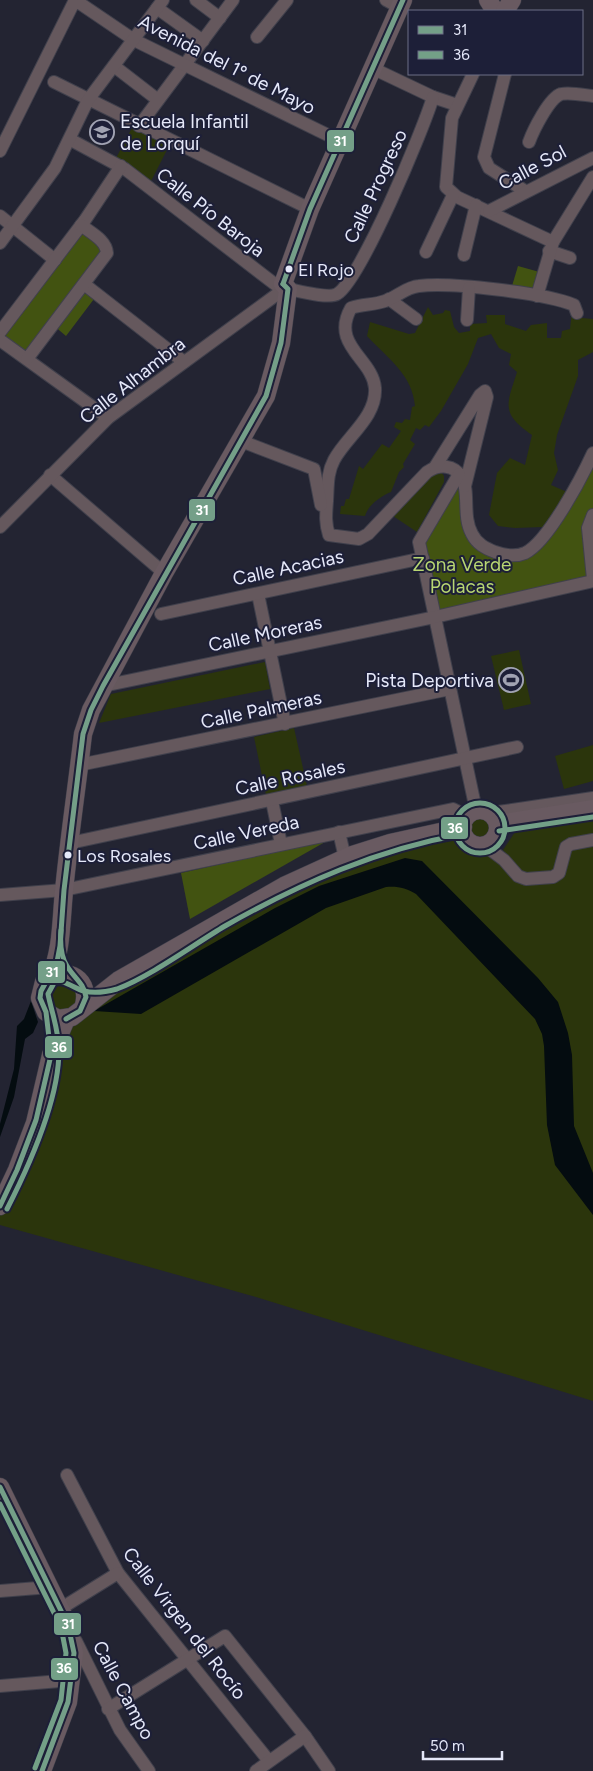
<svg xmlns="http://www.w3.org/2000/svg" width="593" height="1771" font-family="Figtree,sans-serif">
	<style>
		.green { fill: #2b350c }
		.forest { fill: #425311 }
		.water { fill: #040c10 }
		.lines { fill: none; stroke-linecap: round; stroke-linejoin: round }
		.street-casing { stroke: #40404c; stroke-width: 14 }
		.secondary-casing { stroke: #40404c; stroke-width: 19 }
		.street { stroke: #65585d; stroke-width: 12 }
		.secondary { stroke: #695a61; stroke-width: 18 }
		.bus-1-casing { stroke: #1d1f38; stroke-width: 9 }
		.bus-2-casing { stroke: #1d1f38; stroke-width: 9 }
		.bus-1 { stroke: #749f88; stroke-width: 5 }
		.bus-2 { stroke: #73a087; stroke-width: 5 }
		.bus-dot { fill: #e5e8f9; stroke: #1d1f38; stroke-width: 2 }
		.labels { text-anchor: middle; stroke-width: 4; stroke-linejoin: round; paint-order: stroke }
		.bus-label { font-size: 18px; fill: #e5e8f9; stroke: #1d1f38; text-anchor: start }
		.street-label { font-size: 19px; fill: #e5e8f9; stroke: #1d1f38 }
		.poi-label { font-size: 19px; fill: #e5e8f9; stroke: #1d1f38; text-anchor: start }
		.park-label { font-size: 19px; fill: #b8d672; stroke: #1d1f38 }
		.line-badge { stroke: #1d1f38; stroke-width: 2 }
		.badge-label { font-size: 14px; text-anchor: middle; font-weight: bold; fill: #fff }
	</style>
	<rect width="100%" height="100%" fill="#232432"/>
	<g class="green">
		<path d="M134 124 171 142 148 187 114 162Z"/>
		<path d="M428 307 433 315 443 313 445 310 450 311 454 327 459 333 470 331V324L487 323 486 315H505V324L526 331 531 325 547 323V338H561L562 331 570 329 572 311 582 318 593 319V352L578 360V376L557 435 554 453 558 470 551 485 567 492 543 527 515 528 498 526 489 515 497 473 510 458 525 465 532 435C500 413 507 404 517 372L509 365 511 354 499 348 491 334 478 338 468 364 441 411 429 427 425 425 420 430 416 428 410 440 415 444 403 464 404 467 399 472 391 492C381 496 368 505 365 516L340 514 341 506H344L346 499H349L359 466 363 469 382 444 389 448 401 431 394 427 396 422 402 423 405 419 410 420 412 407 415 406C412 375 390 360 367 336L370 322 409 334 415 333Z"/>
		<path d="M441 472 444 476V482L417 532 393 516 431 474Z"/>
		<path d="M519 650 531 704 504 710 491 656Z"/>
		<path d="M265 662 270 689 99 723 111 694Z"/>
		<path d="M294 728 307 786 266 795 254 737Z"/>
		<path d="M593 745V781L564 789 555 756Z"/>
		<circle cx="481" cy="828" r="15"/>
		<path d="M593 817V836L572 839 552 871 524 874 503 850 515 832 524 828Z"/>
		<path d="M463 832 469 841 479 845 518 876 553 877 566 847 593 840V1401L256 1297 0 1225V1206L65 1020 97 996 362 852Z"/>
		<path d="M64 976 83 999 59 1017 43 991Z"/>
	</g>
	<g class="forest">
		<path d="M81 225 106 247 84 284 97 295 66 336 53 325 27 359 0 340Z"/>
		<path d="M518 266 543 273 537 296 512 286Z"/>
		<path d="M593 453V581L435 617 419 542 459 474 471 533 500 554 534 546Z"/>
		<path d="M325 841V842L190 919 181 873Z"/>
	</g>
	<g class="water">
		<path d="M405 858 422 861 538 978 558 1002 568 1033 572 1055 574 1126 593 1173V1215L555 1165 547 1125 544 1046 542 1034 535 1019 416 894C406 888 398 886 386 887L326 908 141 1014 94 1011 275 908 319 886Z"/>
		<path d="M31 1001 38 1022 33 1033 25 1039 14 1097 0 1137V1124L14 1069 17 1026 24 1019Z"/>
	</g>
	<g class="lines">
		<defs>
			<g id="street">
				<path d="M196 0 220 18"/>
				<path d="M386 0 399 7"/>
				<path d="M157 8 203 41"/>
				<path d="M257 37 287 0"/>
				<path d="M114 66 158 100"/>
				<path d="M372 68 433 97 457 105"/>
				<path d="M473 74 452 118 446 187 457 197 553 242"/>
				<path d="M505 74 484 157 489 168 525 191"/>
				<path d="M54 82 310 209"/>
				<path d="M139 126 233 0"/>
				<path d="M71 140 125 169 276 285"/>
				<path d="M529 142C533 131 549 98 561 94 570 92 584 95 593 96"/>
				<path d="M0 151 75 0 134 40 340 141"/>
				<path d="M489 211 593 158"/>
				<path d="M0 216 55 260"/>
				<path d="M0 243 55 168 88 100 163 0"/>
				<path d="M549 251 570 258"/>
				<path d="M426 252 453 195"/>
				<path d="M464 255 476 205"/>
				<path d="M84 284 184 362"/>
				<path d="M288 289C299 291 329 299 337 294 360 281 424 128 433 97"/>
				<path d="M537 296 553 242 593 177"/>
				<path d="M389 299 416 319"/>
				<path d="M577 313 574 305C545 293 450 282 419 286 406 287 397 297 385 301 374 305 362 304 351 308 330 345 373 359 375 388 377 417 346 437 334 460 327 473 328 486 327 501 326 514 325 523 329 535L359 539 368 534 427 472C439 464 454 464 462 478 470 492 462 516 472 534 477 544 485 548 495 552 504 555 516 557 525 553 548 542 582 477 593 453"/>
				<path d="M467 320 469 288"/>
				<path d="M0 332 85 220 121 166"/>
				<path d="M0 340 108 418"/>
				<path d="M27 359 107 253C106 240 91 233 81 225"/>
				<path d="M241 441 314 469 321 505"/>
				<path d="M435 467 480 395 485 391 487 397 465 486"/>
				<path d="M459 474 419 542 476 810"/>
				<path d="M50 475 164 573"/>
				<path d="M593 515 588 528 593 579"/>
				<path d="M0 527 108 418 276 295"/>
				<path d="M258 594 285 724"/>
				<path d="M161 614 423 558"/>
				<path d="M103 686 435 617 593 581"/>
				<path d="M79 765 450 689"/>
				<path d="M272 801 281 844"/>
				<path d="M491 813 593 798"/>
				<path d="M339 832 345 858"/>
				<path d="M70 843 517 747"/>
				<path d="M484 845 504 860 518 876 526 879 553 877 559 873 566 847 571 844 593 840"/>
				<path d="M0 895 64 890 453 809 467 816"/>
				<path d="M67 1475 118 1573 269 1761"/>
				<path d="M0 1591 50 1587"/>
				<path d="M60 1609 118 1573"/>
				<path d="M76 1641 120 1730 149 1771"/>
				<path d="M0 1686 72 1680"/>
				<path d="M108 1709 225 1636 305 1736 329 1771"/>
				<path d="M256 1771 305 1736"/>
			</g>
			<g id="secondary">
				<path d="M488 0 495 11"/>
				<path d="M505 11 512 0"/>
				<path d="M283 284 310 209 403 0"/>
				<circle cx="480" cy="828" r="18"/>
				<path d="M498 824 593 809"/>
				<path d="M50 978C62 950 61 921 64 891 69 839 77 786 83 734L91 710 164 573 266 396 281 343 288 289 283 284"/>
				<path d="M83 1008C93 980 66 963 44 982L40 998 46 1012 58 1019 72 1017 119 980 284 886 352 855 390 843 463 827"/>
				<path d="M0 1206 17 1170 35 1123 51 1055 66 1019"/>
				<path d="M0 1487 68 1625 74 1653 68 1702 42 1771"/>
			</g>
		</defs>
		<use href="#street" class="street-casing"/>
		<use href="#secondary" class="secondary-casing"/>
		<use href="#street" class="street"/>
		<use href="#secondary" class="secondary"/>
		<defs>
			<g id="bus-1">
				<path d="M283 284 310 209 403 0"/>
				<path d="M61 930C60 942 60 955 67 966 74 978 84 983 86 997L80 1011 66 1019"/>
				<path d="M0 1206 17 1170 36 1120 51 1055 46 1012 40 998 41 991 57 962 60 946 64 890 83 734 91 710 103 686 266 396 281 343 288 289 283 284"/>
				<path d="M0 1487 68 1625 74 1653 68 1702 42 1771"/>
			</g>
			<g id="bus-2">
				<circle cx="480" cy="828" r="25"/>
				<path d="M499 831 593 817"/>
				<path d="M7 1209C29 1166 59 1099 59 1050 58 1027 52 1014 48 994L54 983C64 978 74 989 84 991 95 994 106 992 117 989 151 976 193 945 225 926 301 883 378 849 464 834"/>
				<path d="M0 1504 61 1627 66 1653 61 1700 35 1768"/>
			</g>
		</defs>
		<use href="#bus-1" class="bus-1-casing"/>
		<use href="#bus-2" class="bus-2-casing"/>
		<use href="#bus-1" class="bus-1"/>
		<use href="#bus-2" class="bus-2"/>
	</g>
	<defs>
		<symbol id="school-ring" viewBox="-11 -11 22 22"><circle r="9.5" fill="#1d1f38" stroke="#a1a3b3" stroke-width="1.5"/><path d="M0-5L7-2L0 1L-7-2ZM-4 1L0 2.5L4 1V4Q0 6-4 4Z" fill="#a1a3b3"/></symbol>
		<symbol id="stadium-ring" viewBox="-11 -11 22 22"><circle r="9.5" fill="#1d1f38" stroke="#a1a3b3" stroke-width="1.5"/><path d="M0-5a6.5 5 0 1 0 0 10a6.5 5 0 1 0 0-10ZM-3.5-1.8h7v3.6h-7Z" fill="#a1a3b3"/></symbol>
	</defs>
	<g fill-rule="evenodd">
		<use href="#school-ring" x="88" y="118" width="28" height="28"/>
		<use href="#stadium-ring" x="497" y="666" width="28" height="28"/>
	</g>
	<g class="bus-dot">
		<circle cx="289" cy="269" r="4.5"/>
		<circle cx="68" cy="855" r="4.5"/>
	</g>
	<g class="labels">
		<g class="bus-label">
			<text x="298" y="276">El Rojo</text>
			<text x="77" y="862">Los Rosales</text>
		</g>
		<g class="street-label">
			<text transform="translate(227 64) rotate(27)" y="7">Avenida del 1º de Mayo</text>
			<text transform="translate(532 167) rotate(-28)" y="7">Calle Sol</text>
			<text transform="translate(375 186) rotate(-65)" y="7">Calle Progreso</text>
			<text transform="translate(211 212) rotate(38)" y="7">Calle Pío Baroja</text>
			<text transform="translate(132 380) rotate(-38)" y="7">Calle Alhambra</text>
			<text transform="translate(288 567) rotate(-12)" y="7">Calle Acacias</text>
			<text transform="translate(265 633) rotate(-12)" y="7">Calle Moreras</text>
			<text transform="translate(261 709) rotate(-12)" y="7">Calle Palmeras</text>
			<text transform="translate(290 777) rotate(-12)" y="7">Calle Rosales</text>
			<text transform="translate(246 832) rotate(-12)" y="7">Calle Vereda</text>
			<text transform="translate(185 1623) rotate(52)" y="7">Calle Virgen del Rocío</text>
			<text transform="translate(124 1690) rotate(62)" y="7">Calle Campo</text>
		</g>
		<g class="poi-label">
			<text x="120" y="128">Escuela Infantil<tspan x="120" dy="22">de Lorquí</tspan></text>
			<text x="494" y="687" text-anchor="end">Pista Deportiva</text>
		</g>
		<g class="park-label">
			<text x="462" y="571">Zona Verde<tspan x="462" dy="22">Polacas</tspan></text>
		</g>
	</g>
	<g class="line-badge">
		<rect x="326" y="129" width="29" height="24" rx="5" fill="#749f88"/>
		<rect x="188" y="498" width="28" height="24" rx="5" fill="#749f88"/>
		<rect x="440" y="816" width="29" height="24" rx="5" fill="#73a087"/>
		<rect x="37" y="960" width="29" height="24" rx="5" fill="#749f88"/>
		<rect x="44" y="1035" width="29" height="24" rx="5" fill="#73a087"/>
		<rect x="53" y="1612" width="29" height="24" rx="5" fill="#749f88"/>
		<rect x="50" y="1657" width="29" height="24" rx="5" fill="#73a087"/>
	</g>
	<g class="badge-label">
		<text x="340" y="146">31</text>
		<text x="202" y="515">31</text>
		<text x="455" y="833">36</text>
		<text x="52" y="977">31</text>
		<text x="59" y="1052">36</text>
		<text x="68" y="1629">31</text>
		<text x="64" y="1673">36</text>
	</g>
	<rect x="408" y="10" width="175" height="65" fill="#1d1f38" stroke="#6d6f85"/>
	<rect x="418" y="26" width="25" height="8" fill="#749f88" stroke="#6d6f85"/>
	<text x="453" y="35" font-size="15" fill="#e5e8f9">31</text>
	<rect x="418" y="51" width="25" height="8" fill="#73a087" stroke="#6d6f85"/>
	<text x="453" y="60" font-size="15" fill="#e5e8f9">36</text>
	<path d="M423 1751v8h79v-8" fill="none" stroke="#e5e8f9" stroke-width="2.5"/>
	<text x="430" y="1751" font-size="15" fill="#e5e8f9" stroke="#1d1f38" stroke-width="4" paint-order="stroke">50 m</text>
</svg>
